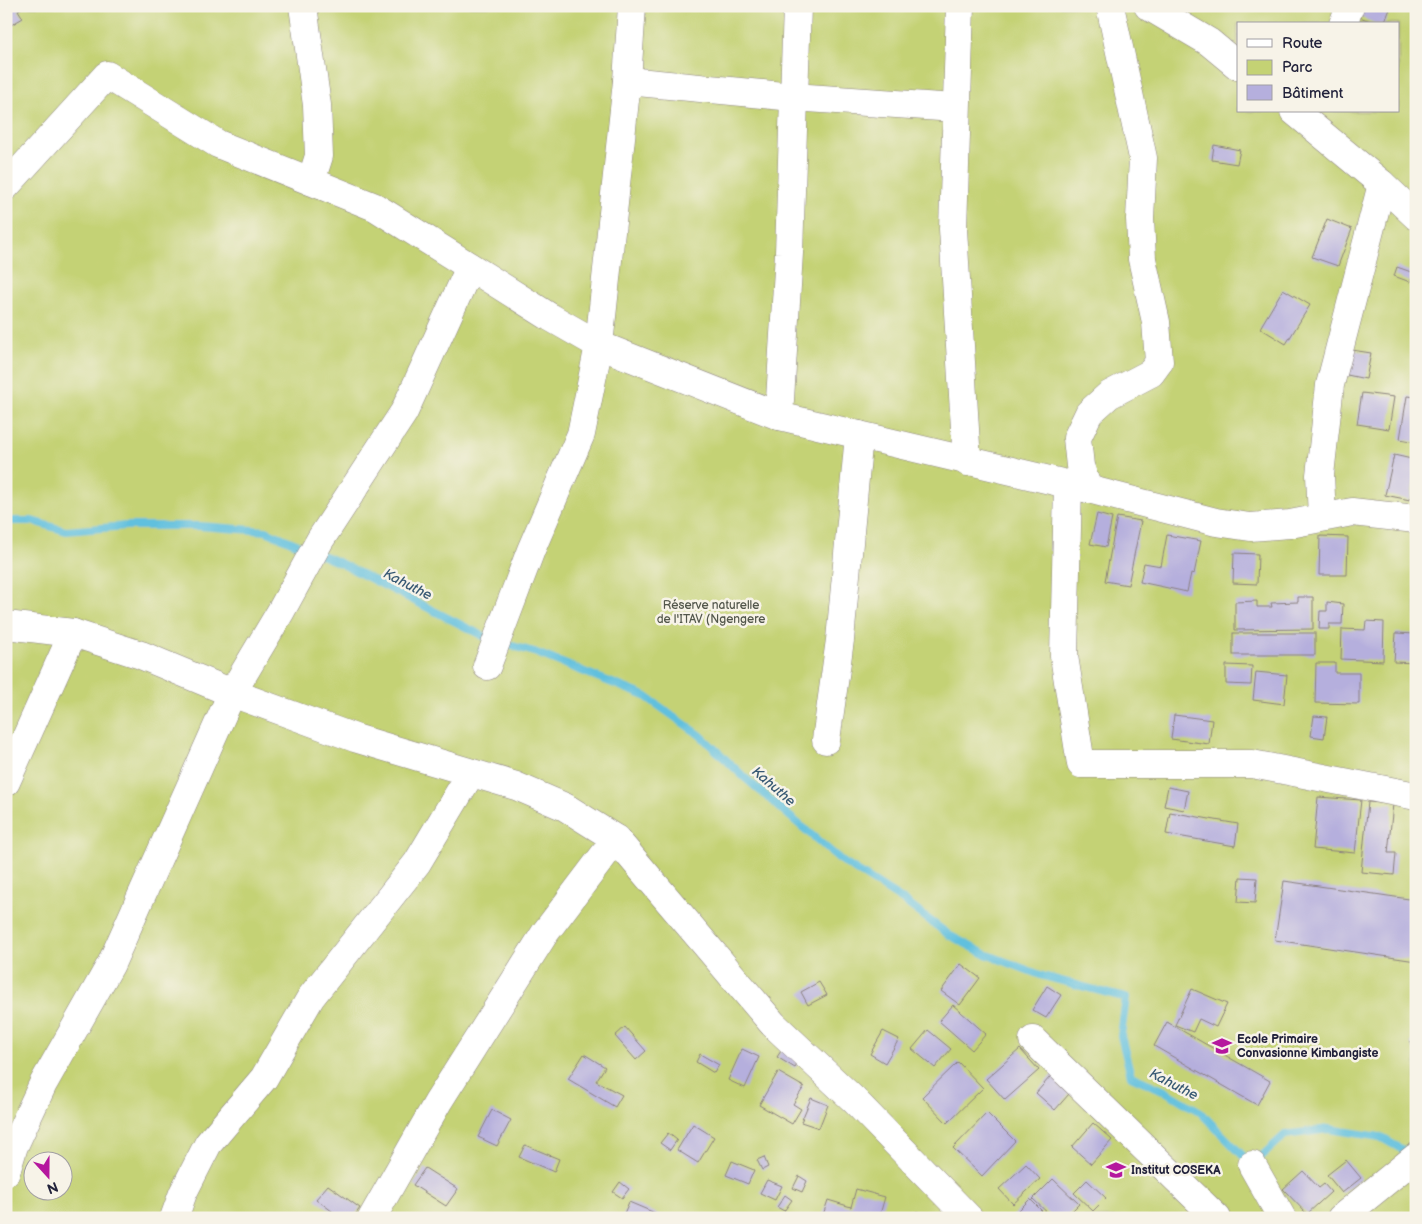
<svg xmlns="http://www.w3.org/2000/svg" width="1422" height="1224" font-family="'Balsamiq Sans',sans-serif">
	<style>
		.green { fill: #c4d274; stroke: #737a58; fill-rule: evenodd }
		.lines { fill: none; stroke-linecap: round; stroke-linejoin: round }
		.stream { stroke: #60c0de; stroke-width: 8 }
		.building { fill: #b5afdd }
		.minor-casing { stroke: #8a807e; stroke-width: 29 }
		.minor { stroke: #fff; stroke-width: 28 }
		.labels { text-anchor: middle; stroke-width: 5; stroke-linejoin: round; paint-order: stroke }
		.park-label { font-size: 12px; fill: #53574c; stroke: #f7f3e8 }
		.poi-label { font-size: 12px; font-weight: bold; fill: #22223b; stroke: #f7f3e8; text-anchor: start }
		.water-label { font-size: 14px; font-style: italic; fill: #385974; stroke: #f7f3e8 }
	</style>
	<rect width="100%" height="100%" fill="#f7f3e8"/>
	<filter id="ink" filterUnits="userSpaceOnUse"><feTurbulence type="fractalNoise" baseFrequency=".02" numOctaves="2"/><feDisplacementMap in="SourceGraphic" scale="10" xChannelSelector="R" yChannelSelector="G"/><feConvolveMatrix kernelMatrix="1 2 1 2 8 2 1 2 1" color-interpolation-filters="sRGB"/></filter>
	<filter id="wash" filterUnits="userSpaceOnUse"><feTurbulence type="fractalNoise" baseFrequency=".0096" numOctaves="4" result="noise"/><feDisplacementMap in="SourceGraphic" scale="20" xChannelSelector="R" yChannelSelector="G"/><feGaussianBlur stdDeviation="1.12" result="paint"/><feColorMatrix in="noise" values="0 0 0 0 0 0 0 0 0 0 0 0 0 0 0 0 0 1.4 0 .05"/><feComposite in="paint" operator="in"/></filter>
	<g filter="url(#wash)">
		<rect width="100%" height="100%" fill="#f2dec0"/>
		<path class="green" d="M6 6H1416V1218H6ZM1238 24H1398V111H1238ZM32 1162H62V1192H32Z"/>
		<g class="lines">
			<path class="stream" d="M6 521H32L66 531 126 526H199L266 531 340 563 491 640 534 652 645 696 700 735 744 777 843 862 904 901 949 935 983 953 1043 976 1126 998 1121 1036 1131 1076 1165 1091 1199 1111 1252 1165 1285 1135 1329 1129 1380 1137 1412 1155"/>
		</g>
		<g id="blocks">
			<g class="building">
				<path d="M6 6H25L18 10 23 18 6 28Z"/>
				<path d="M1359 6H1384L1390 9 1384 24H1377L1355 15Z"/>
				<path d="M1214 145 1240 150 1237 164 1212 160Z"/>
				<path d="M1327 219 1352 229 1338 266 1312 257Z"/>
				<path d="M1397 267 1414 273 1410 282 1394 276Z"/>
				<path d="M1283 289 1310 305 1286 344 1260 328Z"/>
				<path d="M1352 350 1371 353 1366 379 1347 375Z"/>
				<path d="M1362 393 1394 397 1389 429 1357 424Z"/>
				<path d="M1407 396 1416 397V442L1400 439Z"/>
				<path d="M1394 455 1416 460V473L1410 500 1385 495Z"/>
				<path d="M1097 514 1112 518 1106 547 1090 544Z"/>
				<path d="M1117 517 1141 521 1128 585 1105 581Z"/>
				<path d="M1167 535 1201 541 1194 574 1191 573 1187 592 1140 582 1144 563 1161 566Z"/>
				<path d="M1320 536 1348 537 1347 575H1319Z"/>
				<path d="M1234 553 1258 554 1257 584 1233 583Z"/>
				<path d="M1298 597H1313V629L1235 630V602L1257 601V607H1272L1271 603 1298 602Z"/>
				<path d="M1327 602 1343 604 1342 624H1329V629H1319L1320 611H1327Z"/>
				<path d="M1366 621 1384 622 1383 661 1341 659 1342 629 1365 630Z"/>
				<rect x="1233" y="633" width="82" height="22"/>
				<path d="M1396 633 1416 634V663L1394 662Z"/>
				<path d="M1316 663H1335V673H1359V704L1315 703Z"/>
				<path d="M1226 665 1252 666 1251 685 1226 684Z"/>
				<path d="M1256 672 1287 675 1284 704 1253 700Z"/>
				<path d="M1174 715 1212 720 1209 744 1171 739Z"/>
				<path d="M1314 716 1327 717 1324 738 1311 736Z"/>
				<path d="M1168 787 1188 791 1184 810 1164 806Z"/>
				<path d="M1318 797 1361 800 1355 853 1313 849Z"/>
				<path d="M1368 802 1393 804 1388 853H1396L1394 875 1361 872Z"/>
				<path d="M1170 812 1238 824 1235 846 1166 834Z"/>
				<path d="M1240 877 1257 878 1255 903 1238 902Z"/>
				<path d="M1284 881 1416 900V961L1275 940Z"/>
				<path d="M961 964 980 978 960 1005 941 991Z"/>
				<path d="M819 982 827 995 808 1005 801 992Z"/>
				<path d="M1047 986 1061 995 1046 1018 1032 1010Z"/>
				<path d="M1192 989 1227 1004 1216 1027 1199 1019 1193 1032 1175 1025Z"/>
				<path d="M953 1005 986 1034 972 1050 939 1021Z"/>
				<path d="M1167 1022 1270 1081 1257 1105 1154 1046Z"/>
				<path d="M625 1027 646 1051 636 1060 615 1036Z"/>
				<path d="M928 1030 951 1049 935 1068 912 1049Z"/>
				<path d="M883 1031 899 1039 885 1063 870 1054Z"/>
				<path d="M1416 1040V1055L1410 1042Z"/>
				<path d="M783 1048 801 1059 795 1068 777 1057Z"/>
				<path d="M742 1049 759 1057 745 1088 728 1080Z"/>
				<path d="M1020 1049 1039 1070 1005 1100 986 1079Z"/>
				<path d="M584 1054 605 1067 596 1081 622 1095 615 1107 568 1079Z"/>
				<path d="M700 1054 719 1065 714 1073 696 1062Z"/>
				<path d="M958 1062 983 1088 947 1123 922 1097Z"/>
				<path d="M1057 1069 1076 1086 1055 1110 1036 1093Z"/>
				<path d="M778 1072 804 1087 793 1104 801 1109 792 1124 759 1105Z"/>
				<path d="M811 1098 828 1105 819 1128 801 1122Z"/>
				<path d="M492 1110 511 1120 497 1146 478 1137Z"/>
				<path d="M987 1113 1015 1141 982 1176 953 1148Z"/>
				<path d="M1093 1123 1112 1140 1091 1164 1072 1147Z"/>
				<path d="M693 1124 714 1137 698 1163 677 1150Z"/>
				<path d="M668 1133 677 1140 670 1150 660 1143Z"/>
				<path d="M525 1145 559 1159 554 1172 519 1157Z"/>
				<path d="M764 1157 768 1167 762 1170 757 1160Z"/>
				<path d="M1346 1160 1361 1178 1342 1193 1327 1175Z"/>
				<path d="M732 1161 754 1170 748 1184 726 1175Z"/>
				<path d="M1026 1164 1040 1179 1013 1204 999 1189Z"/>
				<path d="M425 1168 458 1189 446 1206 413 1185Z"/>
				<path d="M1303 1171 1319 1188 1324 1184 1331 1192 1307 1214 1283 1189Z"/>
				<path d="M799 1176 807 1181 802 1192 793 1188Z"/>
				<path d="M1053 1179 1079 1204 1065 1218H1053L1033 1199Z"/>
				<path d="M767 1180 782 1186 775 1200 760 1193Z"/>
				<path d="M1087 1180 1106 1198 1093 1211 1074 1193Z"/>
				<path d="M620 1182 629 1189 622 1198 613 1192Z"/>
				<path d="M328 1185 360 1208 353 1218H341L316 1199Z"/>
				<path d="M856 1189 885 1197 879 1218H834L823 1215 828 1200 851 1207Z"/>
				<path d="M785 1195 792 1200 784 1211 777 1207Z"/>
				<path d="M1030 1199 1042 1211 1036 1218H1011Z"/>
				<path d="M629 1202 662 1216 661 1218H622Z"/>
				<path d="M917 1211 925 1218H912Z"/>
			</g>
		</g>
	</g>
	<g filter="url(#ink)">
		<use href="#blocks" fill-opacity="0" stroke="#8a807e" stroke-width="1"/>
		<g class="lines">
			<defs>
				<g id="minor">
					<path d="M303 6 317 105 319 156 311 181"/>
					<path d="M960 6 953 229 967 462"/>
					<path d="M1148 6 1209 42 1238 66"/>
					<path d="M1343 24 1350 6"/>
					<path d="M627 81 793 97 955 108"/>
					<path d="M1294 111 1382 184 1416 216"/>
					<path d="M6 186 107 75 218 144 375 207 550 317 599 345 779 416 1088 489 1216 522 1250 527 1290 524 1352 512 1416 519"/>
					<path d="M779 416 789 253 797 6"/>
					<path d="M1068 485 1064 656 1081 764H1252L1416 796"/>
					<path d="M1088 489 1080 466 1077 438 1089 413 1109 395 1151 373 1159 362 1156 322 1142 259 1140 219 1143 158 1110 6"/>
					<path d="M1322 517 1320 475 1330 385 1382 184"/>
					<path d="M6 625 73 633 141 655 232 693 355 738 516 786 565 807 616 839 773 1024 854 1100 969 1218"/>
					<path d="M487 666 531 550 581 434 599 345 627 81 632 6"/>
					<path d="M826 740 840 640 859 435"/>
					<path d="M6 782 73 633"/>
					<path d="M1033 1040 1217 1218"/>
					<path d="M1252 1165 1282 1218"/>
					<path d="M6 1172 14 1146 43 1084 111 964 232 693 281 611 320 540 404 412 470 267"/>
					<path d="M174 1218 183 1193 208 1144 264 1078 311 997 417 863 471 773"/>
					<path d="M372 1218 438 1102 545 933 616 839"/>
					<path d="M1341 1218 1416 1157"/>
				</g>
			</defs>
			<use href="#minor" class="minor-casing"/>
			<use href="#minor" class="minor"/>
		</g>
	</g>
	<defs>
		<symbol id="school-bare" viewBox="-9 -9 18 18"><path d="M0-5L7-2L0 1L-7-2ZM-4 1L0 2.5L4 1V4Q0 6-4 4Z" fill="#b5179e" stroke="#f7f3e8" stroke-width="2.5" paint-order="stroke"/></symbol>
	</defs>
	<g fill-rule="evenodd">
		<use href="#school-bare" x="1208" y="1032" width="28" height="28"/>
		<use href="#school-bare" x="1102" y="1156" width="28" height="28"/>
	</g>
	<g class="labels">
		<g class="park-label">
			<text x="711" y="609">Réserve naturelle<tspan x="711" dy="14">de l'ITAV (Ngengere</tspan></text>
		</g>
		<g class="poi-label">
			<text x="1237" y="1043">Ecole Primaire<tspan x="1237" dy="14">Convasionne Kimbangiste</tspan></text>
			<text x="1131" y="1174">Institut COSEKA</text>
		</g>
		<g class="water-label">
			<text transform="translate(408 584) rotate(27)" y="5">Kahuthe</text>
			<text transform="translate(774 786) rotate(41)" y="5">Kahuthe</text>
			<text transform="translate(1174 1084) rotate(27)" y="5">Kahuthe</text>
		</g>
	</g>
	<rect width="1422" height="1224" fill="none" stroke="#f7f3e8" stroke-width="25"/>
	<rect x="1237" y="22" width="162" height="90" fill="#f7f3e8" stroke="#a29fa3"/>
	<rect x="1247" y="39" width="25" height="8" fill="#ffffff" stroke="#a29fa3"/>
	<text x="1282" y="48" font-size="15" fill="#22223b">Route</text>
	<rect x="1247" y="60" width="25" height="15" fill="#c4d274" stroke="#a29fa3"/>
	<text x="1282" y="72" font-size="15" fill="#22223b">Parc</text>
	<rect x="1247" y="85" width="25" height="15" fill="#b5afdd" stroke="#a29fa3"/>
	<text x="1282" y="98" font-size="15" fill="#22223b">Bâtiment</text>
	<g transform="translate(48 1176) rotate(159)"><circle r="24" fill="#f7f3e8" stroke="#a29fa3"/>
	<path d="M0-4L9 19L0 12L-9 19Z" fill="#b5179e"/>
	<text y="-8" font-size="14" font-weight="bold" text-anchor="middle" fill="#22223b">N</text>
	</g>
</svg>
